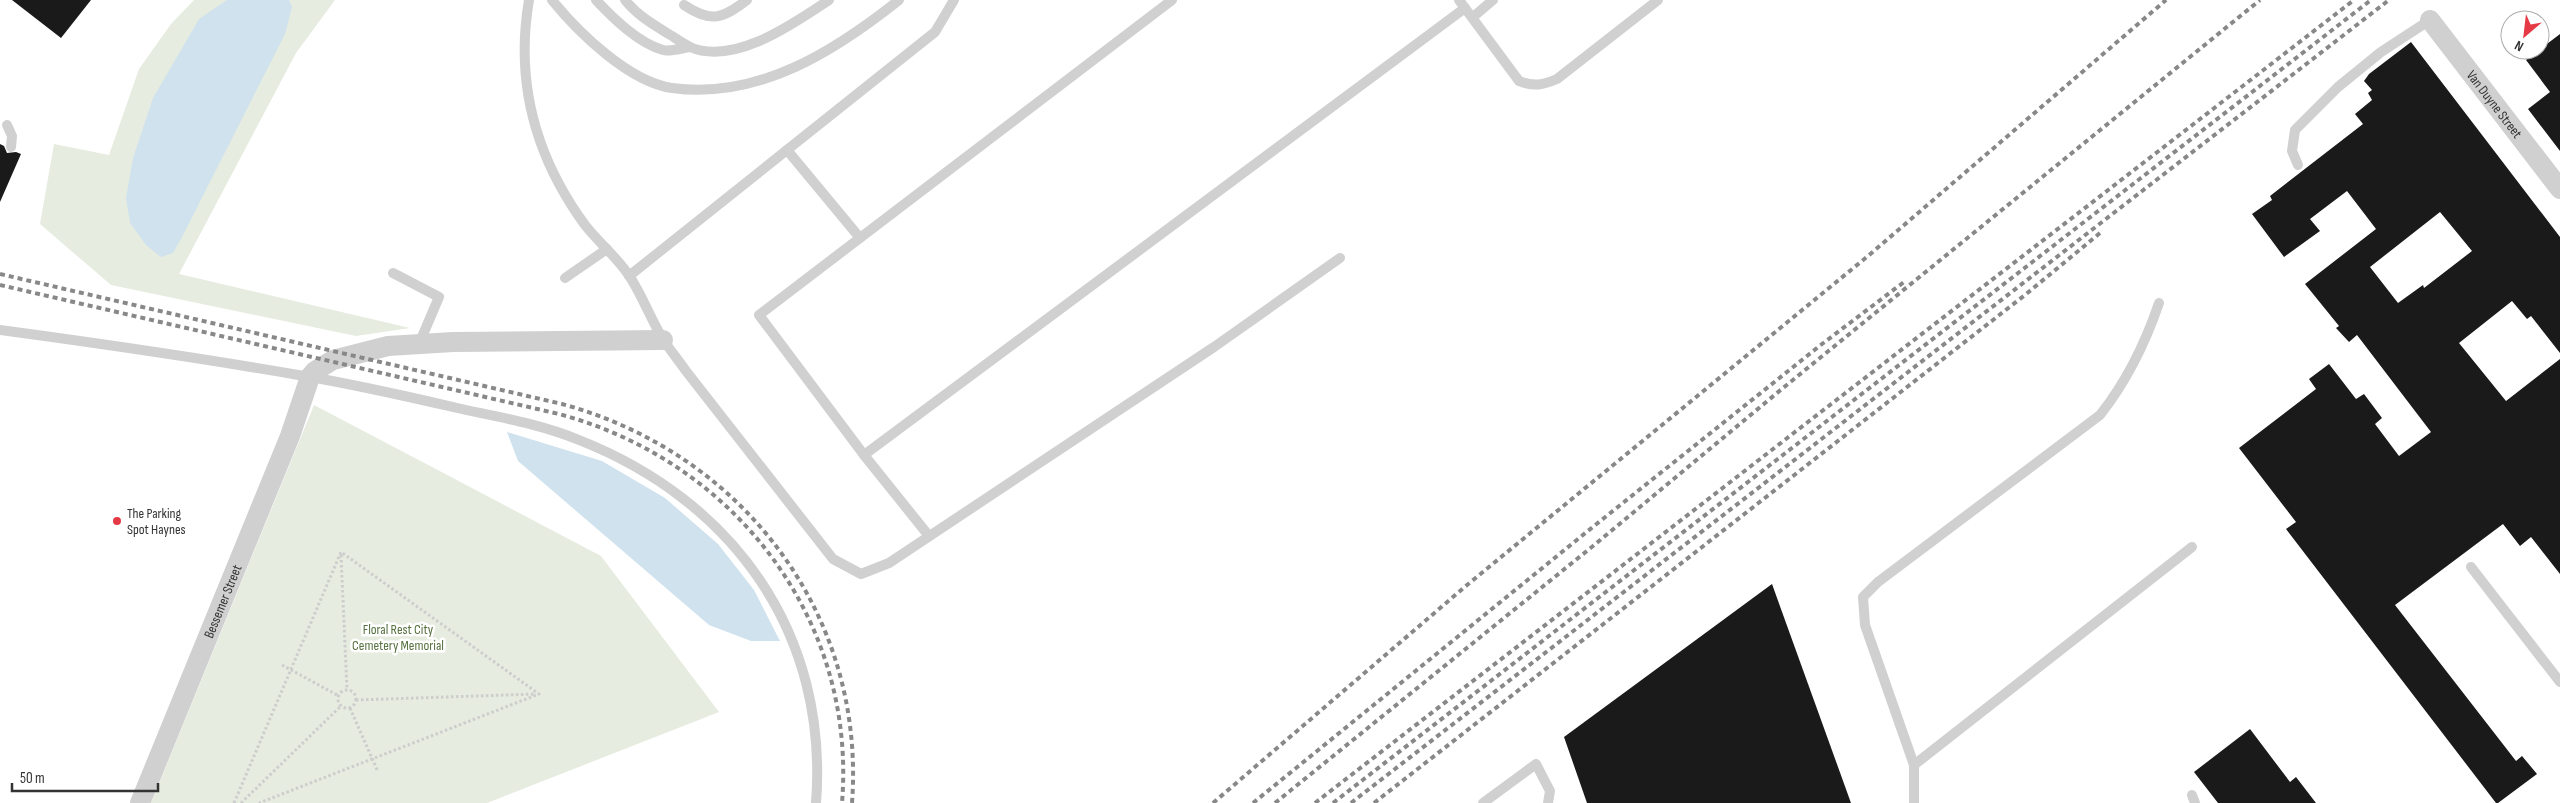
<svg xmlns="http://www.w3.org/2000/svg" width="2560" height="803" font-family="'Sofia Sans Condensed',sans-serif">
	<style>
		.green { fill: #e6ecdf }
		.water { fill: #cfe2ee }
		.building { fill: #1a1a1a; fill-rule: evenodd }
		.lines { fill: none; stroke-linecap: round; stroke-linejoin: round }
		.path { stroke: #cdcdcd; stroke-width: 3; stroke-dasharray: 2.5 2.5; stroke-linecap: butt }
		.lane { stroke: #d0d0d0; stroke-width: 10 }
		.street { stroke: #d0d0d0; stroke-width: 20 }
		.rail { stroke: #888; stroke-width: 4; stroke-dasharray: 5 4; stroke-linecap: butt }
		.poi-dot { fill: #e63946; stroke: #fff; stroke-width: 2 }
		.labels { text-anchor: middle; stroke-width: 5; stroke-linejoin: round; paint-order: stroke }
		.street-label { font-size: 14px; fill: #333; stroke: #fff }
		.poi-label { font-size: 14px; fill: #333; stroke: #fff; text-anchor: start }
		.park-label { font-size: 14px; fill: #56703f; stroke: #fff }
	</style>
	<rect width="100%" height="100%" fill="#fff"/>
	<g class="green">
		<path d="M194 0H335L296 53 179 274 410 328 356 336 111 285 40 224 54 144 109 155 139 69 171 24Z"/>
		<path d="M314 405 601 556 719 712 487 803H151Z"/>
	</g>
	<g class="water">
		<path d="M227 0H289L292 7 285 34 181 239 173 253 161 257 146 245 130 223 126 198 133 158 153 98 199 19Z"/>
		<path d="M507 432 602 461 665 498 718 544 754 590 780 641H751L709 625 518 461Z"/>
	</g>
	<g class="building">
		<path d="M12 0H91L61 38Z"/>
		<path d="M2560 34V151L2528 109 2550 92 2526 60Z"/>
		<path d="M2411 42 2560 237V353L2531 316 2527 319 2512 301 2459 343 2506 401 2560 359V574L2531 537 2520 546 2503 524 2395 605 2516 761 2522 756 2537 774 2498 803H2496L2286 529 2296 522 2239 448 2316 389 2309 379 2329 364 2356 399 2364 394 2382 418 2375 424 2399 456 2431 432 2357 335 2349 342 2336 328 2339 326 2305 284 2376 229 2347 191 2310 219 2320 231 2284 257 2252 214 2272 200 2270 196 2363 124 2355 114 2372 100 2368 93 2372 90 2364 81 2369 74ZM2440 212 2472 251 2424 288 2423 285 2398 303 2370 267Z"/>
		<path d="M0 144 4 146 7 153 16 152 21 154 0 202Z"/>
		<path d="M1772 584 1851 803H1587L1564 737Z"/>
		<path d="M2250 729 2290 782 2296 777 2316 803H2218L2194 772Z"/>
	</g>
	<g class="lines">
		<g class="path">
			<path d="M341 555 347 690"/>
			<path d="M282 665 339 696"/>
			<circle cx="347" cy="699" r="9"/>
			<path d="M356 700 536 694"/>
			<path d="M350 708 378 772"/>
			<path d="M234 803 341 552 539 694 259 803"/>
			<path d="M241 803 341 706"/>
		</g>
		<g class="lane">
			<path d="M529 0C515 82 536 158 585 225 599 243 618 258 630 277 643 297 651 320 664 341 671 351 679 361 686 371L833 559 861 574 889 563 1214 347 1340 258"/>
			<path d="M552 0C578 32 629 82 672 88 758 100 835 51 899 0"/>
			<path d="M596 0C613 18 638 43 663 50 670 52 682 48 690 47"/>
			<path d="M625 0C637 15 651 23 667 33 674 37 682 43 690 47 734 66 793 24 829 0"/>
			<path d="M1172 0 759 315 864 455 1465 8"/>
			<path d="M1459 0 1519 81C1534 87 1543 85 1557 79L1658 0"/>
			<path d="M684 5C711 23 722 19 747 0"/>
			<path d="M1473 17 1493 0"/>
			<path d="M7 125 12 136 11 147"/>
			<path d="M787 150 860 238"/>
			<path d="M2298 165 2292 151 2295 130 2338 87 2381 52 2430 20"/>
			<path d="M393 273 439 297 419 344"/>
			<path d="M629 276 935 32 954 0"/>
			<path d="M565 278 607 249"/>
			<path d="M0 330C104 344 207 359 310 377 363 386 414 398 466 410 504 418 543 425 579 440 734 501 829 634 816 803"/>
			<path d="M864 455 929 536"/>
			<path d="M2471 567 2560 682"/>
			<path d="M1914 765 2192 547"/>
			<path d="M2192 795 2195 803"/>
			<path d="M1483 803 1536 764 1550 791 1548 803"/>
			<path d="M1914 803V765L1865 625 1863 597 1878 582 2100 415C2127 381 2145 344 2159 303"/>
		</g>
		<g class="street">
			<path id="s1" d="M2430 20 2560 189"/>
			<path id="s2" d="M140 803 290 436 310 377 315 371 333 360 388 346 453 342 663 340"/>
		</g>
		<g class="rail">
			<path d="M0 274 562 404C742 453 866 614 852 803"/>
			<path d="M0 285 559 414C734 461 857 619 842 803"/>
			<path d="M1213 803 1467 585 1868 256 2166 0"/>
			<path d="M1253 803 1594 526 1822 344 1904 282"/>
			<path d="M1275 803 1593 546 1783 388 2260 0"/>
			<path d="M1315 803 2354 0"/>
			<path d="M1333 803 2371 0"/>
			<path d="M1351 803 2389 0"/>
			<path d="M1374 803 2025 295 2100 233"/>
		</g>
	</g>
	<circle class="poi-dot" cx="117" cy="521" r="5"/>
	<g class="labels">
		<g class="street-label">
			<text dy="5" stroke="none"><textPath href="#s1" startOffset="106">Van Duyne Street</textPath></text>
			<text dy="5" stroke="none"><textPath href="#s2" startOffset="218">Bessemer Street</textPath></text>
		</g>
		<g class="poi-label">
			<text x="127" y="518">The Parking<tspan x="127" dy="16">Spot Haynes</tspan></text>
		</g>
		<g class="park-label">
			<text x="398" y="634">Floral Rest City<tspan x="398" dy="16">Cemetery Memorial</tspan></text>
		</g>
	</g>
	<g transform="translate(2525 35) rotate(208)"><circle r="24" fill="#ffffff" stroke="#adadad"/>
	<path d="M0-4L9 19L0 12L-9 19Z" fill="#e63946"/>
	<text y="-8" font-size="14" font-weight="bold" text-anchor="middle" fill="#333333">N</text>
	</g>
	<path d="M12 783v8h146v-8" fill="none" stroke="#333333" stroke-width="2.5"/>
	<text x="20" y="783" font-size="15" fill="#333333" stroke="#ffffff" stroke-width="4" paint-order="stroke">50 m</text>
</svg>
